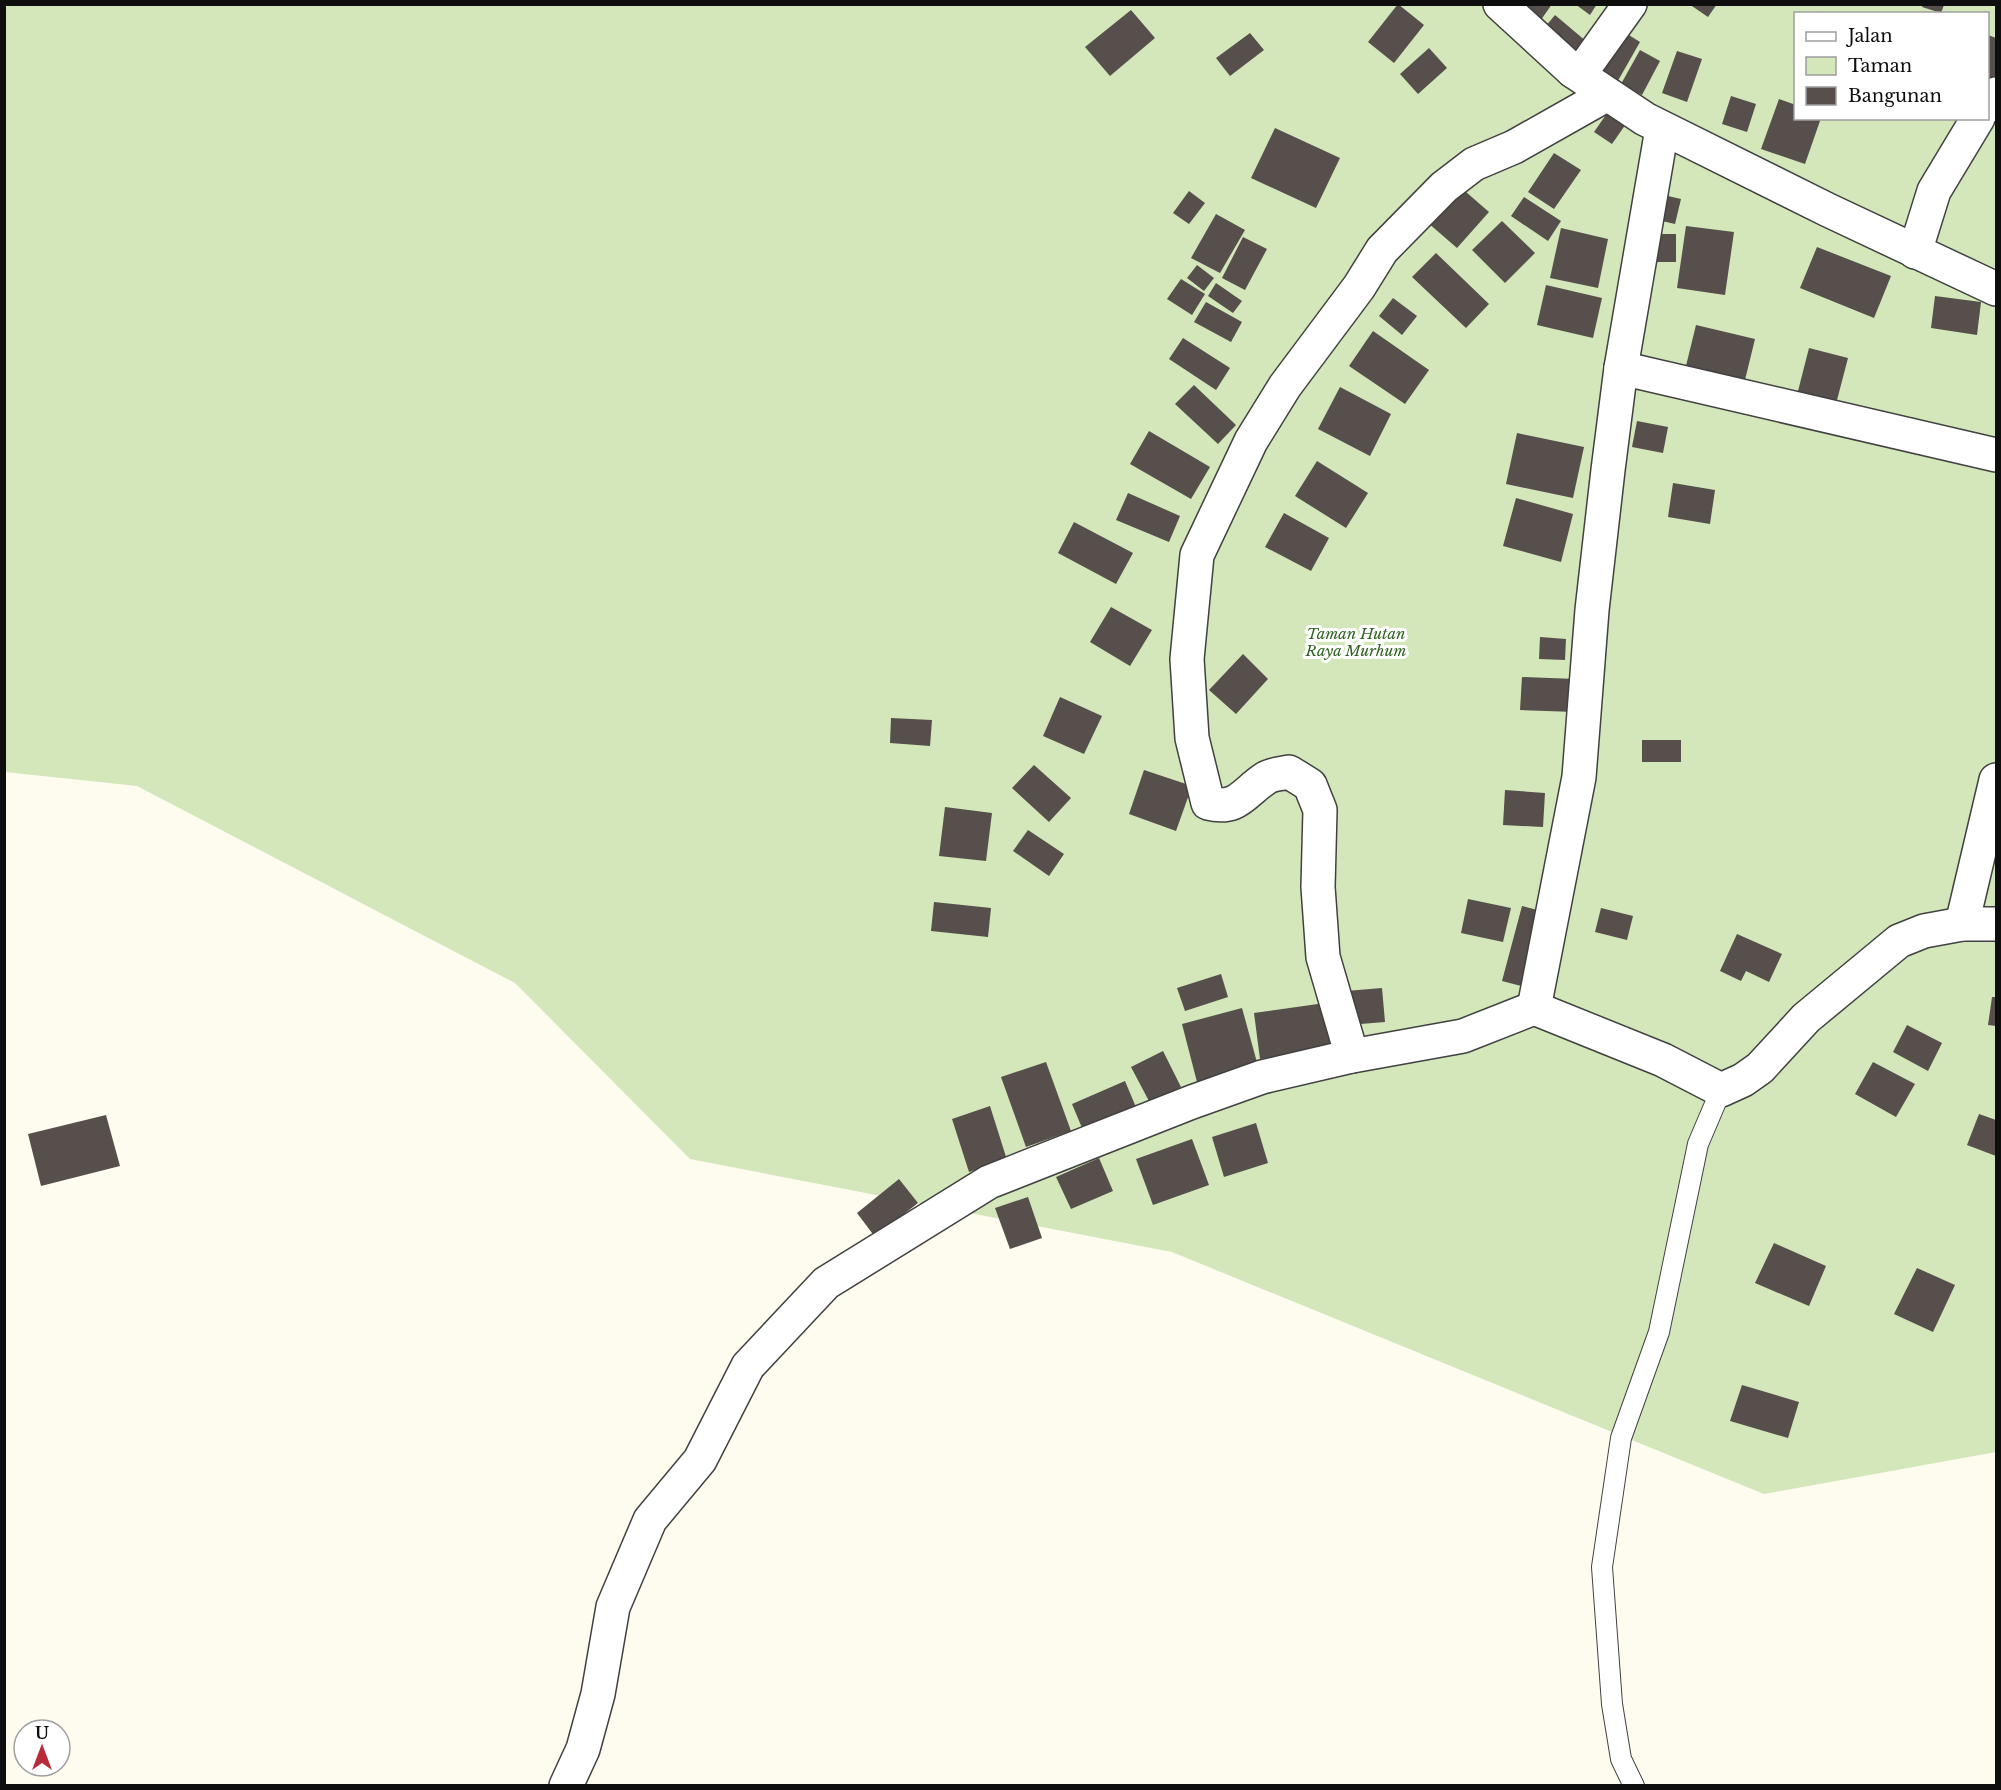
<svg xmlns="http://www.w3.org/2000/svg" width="2001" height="1790" font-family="'Libre Baskerville',serif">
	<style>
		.green { fill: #d3e7ba; fill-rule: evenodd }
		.building { fill: #564f4b }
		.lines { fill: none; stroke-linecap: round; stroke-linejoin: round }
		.service-casing { stroke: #414141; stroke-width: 22 }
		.minor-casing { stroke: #414141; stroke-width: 36 }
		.service { stroke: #fff; stroke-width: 20 }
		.minor { stroke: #fff; stroke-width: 33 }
		.labels { text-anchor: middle; stroke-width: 6; stroke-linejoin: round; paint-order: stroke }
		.park-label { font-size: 15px; font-style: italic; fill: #316221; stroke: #fff }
	</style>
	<rect width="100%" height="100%" fill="#fefbef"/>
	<path class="green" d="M5 5H1996V1452L1764 1494 1172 1252 690 1159 515 983 137 786 5 772ZM1796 14H1988V118H1796Z"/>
	<g class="building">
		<path d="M1398 4 1424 25 1394 63 1368 42Z"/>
		<path d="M1530 4H1552L1534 30 1519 20Z"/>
		<path d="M1575 4H1597L1590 15Z"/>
		<path d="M1689 4H1717L1708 17Z"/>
		<path d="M1923 5H1944L1941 13 1922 7Z"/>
		<path d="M1131 10 1155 38 1110 76 1085 47Z"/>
		<path d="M1555 15 1587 42 1567 64 1536 38Z"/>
		<path d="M1624 32 1640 42 1611 93 1595 84Z"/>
		<path d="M1250 33 1264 50 1230 76 1216 58Z"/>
		<path d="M1988 35 1996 38V79L1988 102Z"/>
		<path d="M1429 48 1447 68 1418 94 1400 74Z"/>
		<path d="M1640 50 1660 61 1642 95 1621 84Z"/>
		<path d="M1677 51 1702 59 1687 102 1662 93Z"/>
		<path d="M1731 96 1756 104 1747 132 1722 124Z"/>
		<path d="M1779 99 1796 105V118H1821L1805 164 1761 149Z"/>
		<path d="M1610 109 1628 121 1612 144 1594 132Z"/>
		<path d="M1275 128 1340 158 1316 208 1251 178Z"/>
		<path d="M1554 153 1581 170 1554 209 1528 192Z"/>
		<path d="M1458 185 1489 212 1457 248 1427 222Z"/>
		<path d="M1189 191 1205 203 1189 224 1173 213Z"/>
		<path d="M1655 193 1681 199 1675 224 1649 218Z"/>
		<path d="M1524 197 1561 221 1548 241 1511 216Z"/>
		<path d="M1216 214 1245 230 1220 273 1191 258Z"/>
		<path d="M1502 221 1535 253 1505 283 1472 250Z"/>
		<path d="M1686 226 1734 232 1725 295 1677 288Z"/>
		<path d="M1561 228 1608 239 1598 288 1550 278Z"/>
		<rect x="1655" y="234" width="21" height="28"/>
		<path d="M1243 237 1267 249 1245 290 1222 278Z"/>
		<path d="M1817 247 1891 276 1874 318 1800 288Z"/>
		<path d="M1436 253 1489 304 1466 328 1412 277Z"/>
		<path d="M1197 265 1214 278 1204 291 1187 278Z"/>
		<path d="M1181 279 1205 294 1192 315 1167 299Z"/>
		<path d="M1216 283 1242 301 1233 313 1208 296Z"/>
		<path d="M1546 285 1602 298 1593 338 1537 325Z"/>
		<path d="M1935 296 1981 302 1977 335 1931 328Z"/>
		<path d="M1393 298 1417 316 1402 335 1379 316Z"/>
		<path d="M1206 302 1242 322 1231 342 1194 322Z"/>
		<path d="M1696 325 1755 339 1744 384 1685 370Z"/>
		<path d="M1373 331 1429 370 1405 404 1349 366Z"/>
		<path d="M1183 338 1230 368 1216 390 1169 359Z"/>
		<path d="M1809 348 1848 358 1836 404 1797 395Z"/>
		<path d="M1194 385 1236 425 1218 444 1175 404Z"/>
		<path d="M1340 387 1391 414 1370 456 1318 429Z"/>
		<path d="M1637 421 1668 427 1663 453 1632 447Z"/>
		<path d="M1149 431 1210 467 1191 499 1130 464Z"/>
		<path d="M1517 433 1584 447 1573 498 1506 484Z"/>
		<path d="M1317 461 1368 493 1346 528 1295 496Z"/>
		<path d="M1673 483 1715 490 1710 524 1668 517Z"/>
		<path d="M1128 493 1180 516 1169 542 1116 520Z"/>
		<path d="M1516 498 1573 514 1561 562 1503 546Z"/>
		<path d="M1284 513 1329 538 1311 571 1265 547Z"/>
		<path d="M1074 522 1133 553 1116 584 1058 553Z"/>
		<path d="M1111 607 1152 630 1130 666 1090 642Z"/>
		<path d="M1540 637 1566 639 1565 660 1539 659Z"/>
		<path d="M1243 654 1268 679 1236 714 1209 690Z"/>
		<path d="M1522 677 1576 679 1575 712 1520 710Z"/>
		<path d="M1060 697 1102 716 1084 754 1043 736Z"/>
		<path d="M891 718 932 720 930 746 890 743Z"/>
		<rect x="1642" y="740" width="39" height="22"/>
		<path d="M1034 765 1071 798 1049 822 1012 788Z"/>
		<path d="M1144 770 1192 786 1176 831 1129 814Z"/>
		<path d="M1505 790 1545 793 1543 827 1503 825Z"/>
		<path d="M945 807 992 813 986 861 939 856Z"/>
		<path d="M1028 830 1064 854 1049 876 1013 851Z"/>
		<path d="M1468 899 1511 908 1503 942 1461 933Z"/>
		<path d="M934 902 991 908 988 937 931 931Z"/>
		<path d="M1522 906 1545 912 1525 987 1502 981Z"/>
		<path d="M1601 908 1633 916 1627 940 1595 932Z"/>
		<path d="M1737 934 1782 954 1769 982 1746 971 1741 981 1720 971Z"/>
		<path d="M1221 974 1228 997 1185 1011 1177 988Z"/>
		<path d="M1382 988 1385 1022 1348 1025 1346 991Z"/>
		<path d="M1992 997H1996V1026L1988 1025Z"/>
		<path d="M1325 1003 1332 1049 1260 1059 1254 1013Z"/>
		<path d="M1242 1008 1258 1066 1197 1082 1182 1024Z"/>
		<path d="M1907 1025 1942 1043 1928 1071 1893 1052Z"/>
		<path d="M1163 1051 1181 1087 1150 1103 1131 1067Z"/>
		<path d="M1046 1062 1071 1131 1026 1147 1001 1077Z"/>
		<path d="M1873 1062 1915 1084 1896 1117 1855 1094Z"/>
		<path d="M1125 1081 1138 1112 1085 1135 1072 1104Z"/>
		<path d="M990 1106 1007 1160 969 1172 952 1119Z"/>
		<path d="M1979 1114 1996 1120V1156L1967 1145Z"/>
		<path d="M106 1115 120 1166 41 1186 28 1134Z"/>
		<path d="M1256 1123 1268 1163 1224 1177 1212 1137Z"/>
		<path d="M1192 1139 1209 1185 1153 1205 1136 1159Z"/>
		<path d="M1099 1158 1113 1191 1071 1209 1056 1177Z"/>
		<path d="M899 1179 918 1203 875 1237 857 1213Z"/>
		<path d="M1028 1197 1042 1238 1010 1249 995 1208Z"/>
		<path d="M1774 1243 1826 1266 1809 1306 1755 1283Z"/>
		<path d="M1917 1268 1955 1285 1933 1332 1894 1314Z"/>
		<path d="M1742 1385 1799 1402 1788 1438 1730 1421Z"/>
	</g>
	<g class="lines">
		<defs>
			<path id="service" d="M1634 1786 1621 1759 1612 1704 1602 1567 1621 1438 1659 1332 1698 1144 1721 1090"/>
			<g id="minor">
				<path d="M1500 4 1573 71 1645 119 1828 210 1996 289"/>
				<path d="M1573 71 1587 64 1630 4"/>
				<path d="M1988 106 1996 94"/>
				<path d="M1915 252 1934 191 1978 118"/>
				<path d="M1621 368 1996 455"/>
				<path d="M1962 924 1996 780"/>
				<path d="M1534 1008 1579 777 1592 610 1608 470 1621 368 1662 129"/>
				<path d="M1352 1056 1323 957 1318 887 1320 810 1310 785 1289 772C1281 774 1272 774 1266 778 1244 792 1238 811 1208 803L1192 738 1187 659 1197 555 1251 441 1285 386 1359 287 1382 250 1444 187 1474 164 1514 147 1606 95"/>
				<path d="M566 1786 583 1749 598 1694 613 1607 650 1520 700 1460 748 1366 826 1283 989 1182 1192 1102 1262 1077 1352 1056 1463 1036 1534 1008 1663 1060 1721 1090 1743 1080 1760 1068 1806 1018 1899 941 1924 931 1962 924H1996"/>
			</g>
		</defs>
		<use href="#service" class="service-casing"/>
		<use href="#minor" class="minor-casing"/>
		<use href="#service" class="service"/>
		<use href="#minor" class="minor"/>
	</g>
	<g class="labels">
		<g class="park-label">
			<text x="1356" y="639">Taman Hutan<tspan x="1356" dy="17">Raya Murhum</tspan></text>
		</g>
	</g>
	<rect width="2001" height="1790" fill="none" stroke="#0e0e0e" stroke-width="12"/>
	<rect x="1794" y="12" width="195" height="108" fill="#ffffff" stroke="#9f9f9f" stroke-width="1.5"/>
	<rect x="1806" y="32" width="30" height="9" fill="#ffffff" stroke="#9f9f9f" stroke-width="1.5"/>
	<text x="1848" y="42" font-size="18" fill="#0e0e0e">Jalan</text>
	<rect x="1806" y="57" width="30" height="18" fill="#d3e7ba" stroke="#9f9f9f" stroke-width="1.5"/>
	<text x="1848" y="72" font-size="18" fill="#0e0e0e">Taman</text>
	<rect x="1806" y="87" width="30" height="18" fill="#564f4b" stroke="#9f9f9f" stroke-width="1.5"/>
	<text x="1848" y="102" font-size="18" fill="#0e0e0e">Bangunan</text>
	<g transform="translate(42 1748)"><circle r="28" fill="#ffffff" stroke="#9f9f9f" stroke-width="1.5"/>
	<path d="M0-4.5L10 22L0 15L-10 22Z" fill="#b72c39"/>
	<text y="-9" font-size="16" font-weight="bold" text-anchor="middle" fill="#0e0e0e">U</text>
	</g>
</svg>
